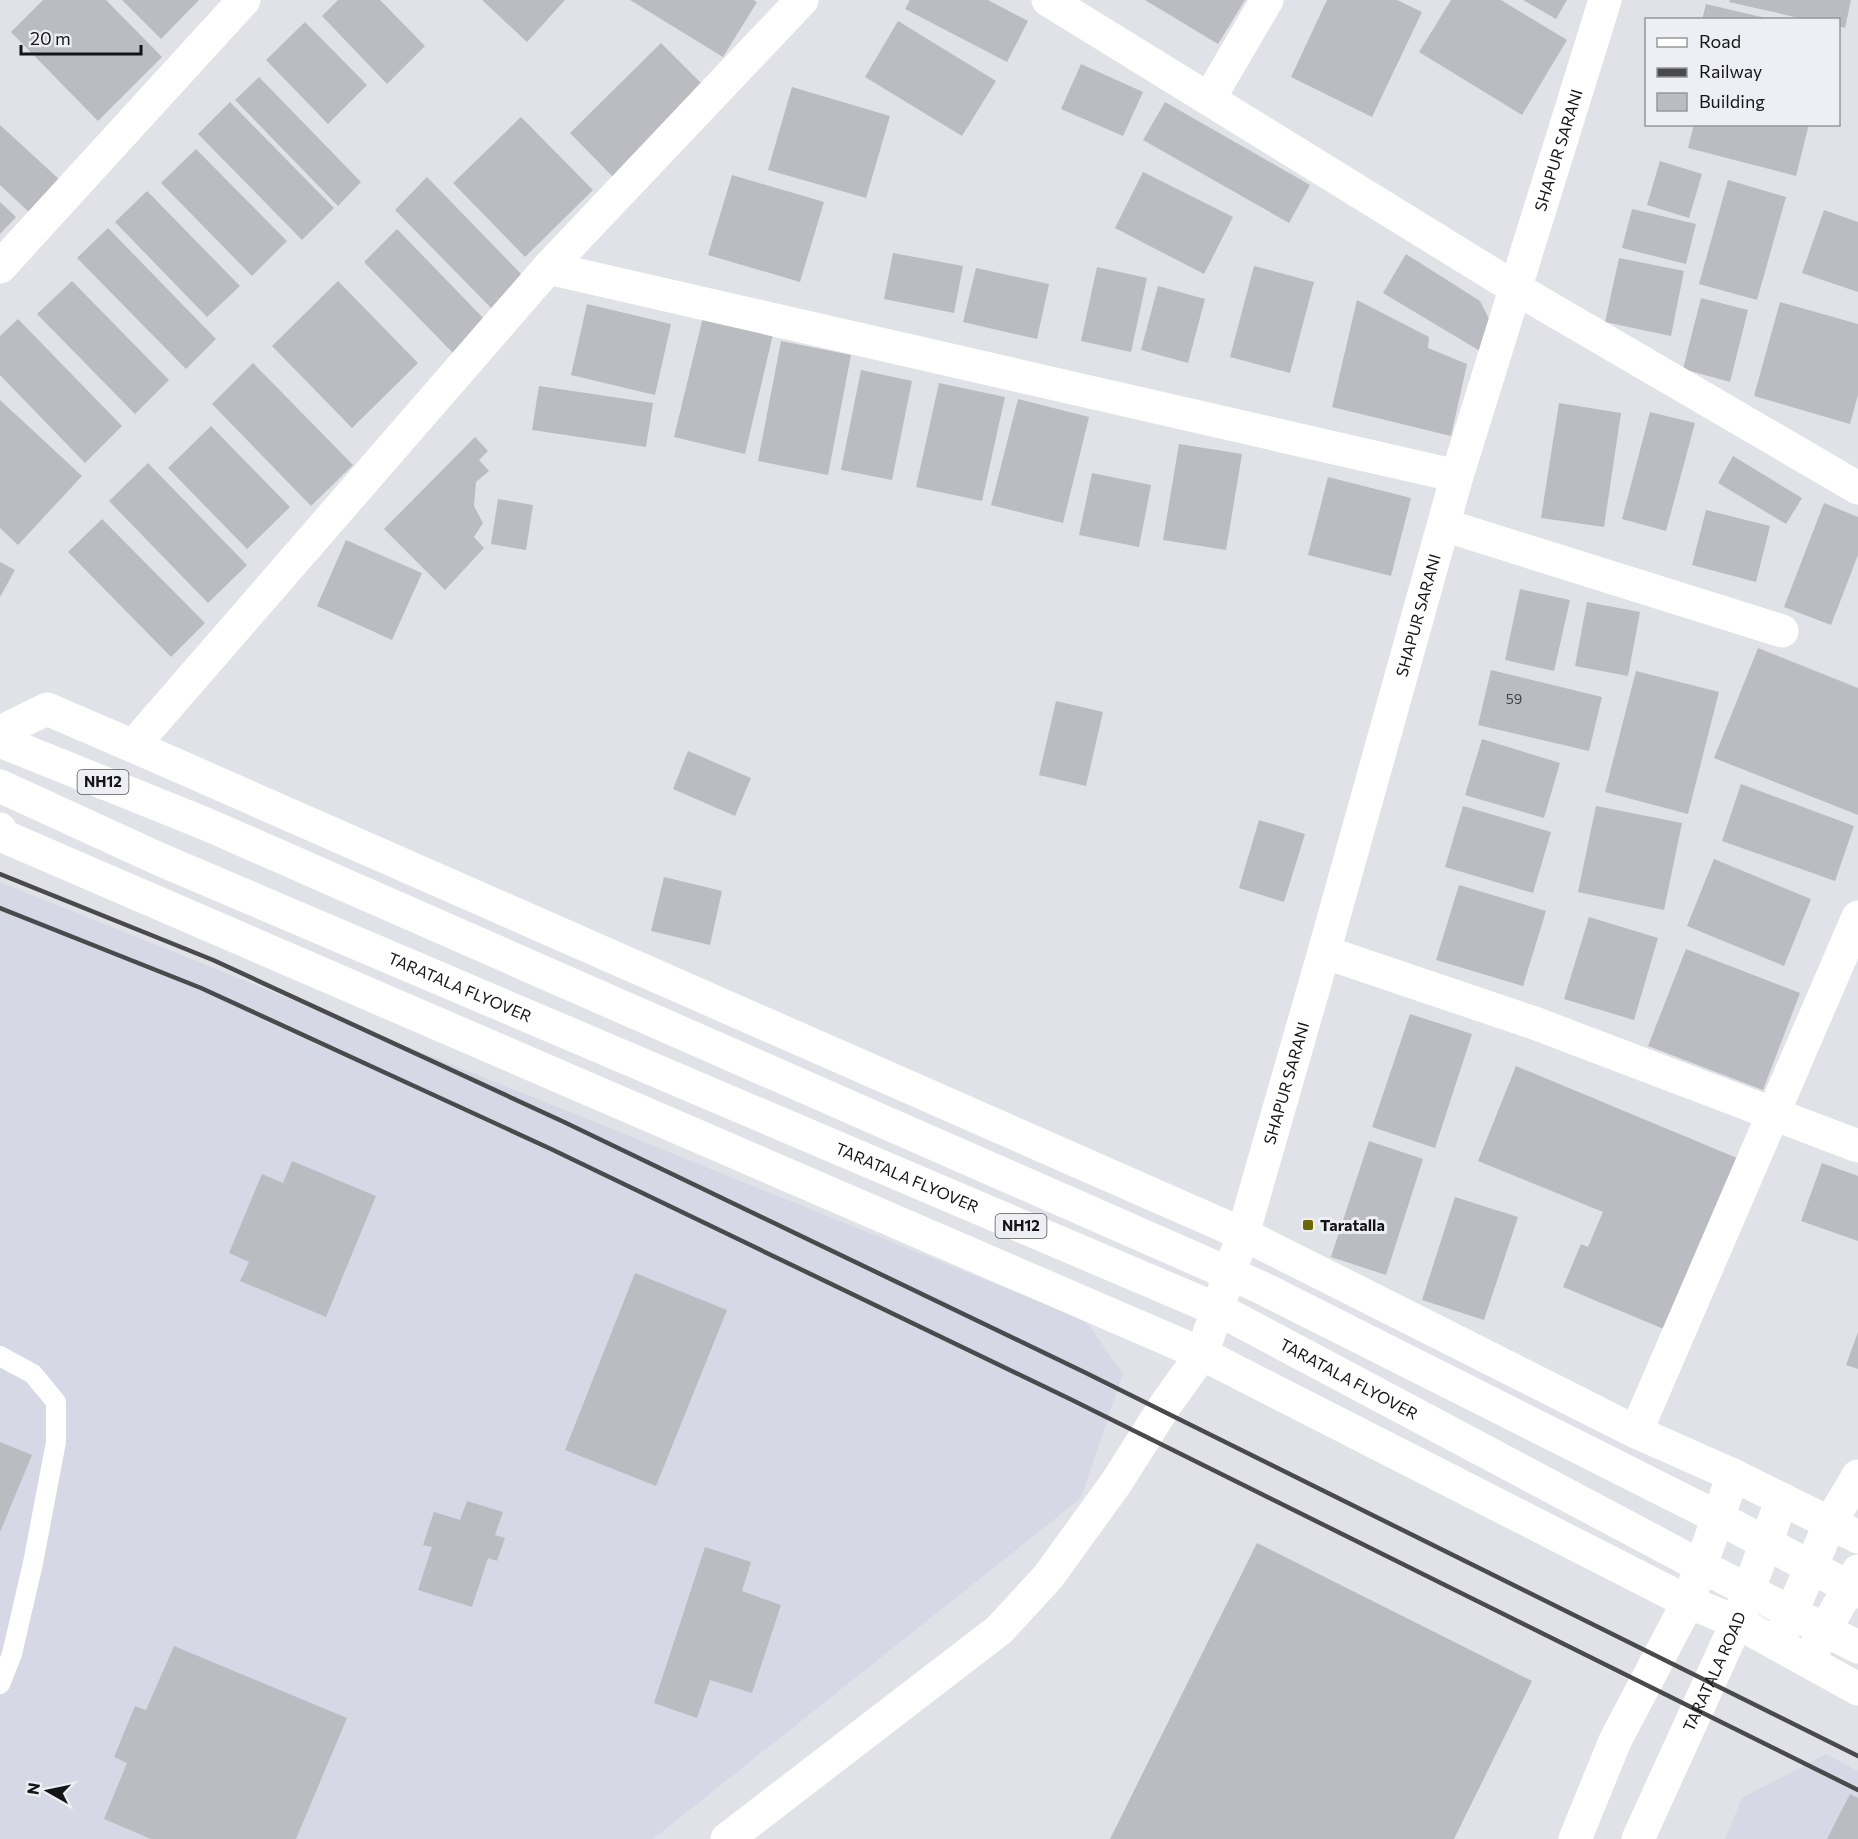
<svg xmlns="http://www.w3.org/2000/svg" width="1858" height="1839" font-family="Commissioner,sans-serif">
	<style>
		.built { fill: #d6d8e5 }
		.building { fill: #bbbcc1 }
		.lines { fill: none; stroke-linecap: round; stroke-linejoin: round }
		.service { stroke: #fff; stroke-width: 20 }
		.minor { stroke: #fff; stroke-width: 33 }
		.tertiary { stroke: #fff; stroke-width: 33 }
		.secondary { stroke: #fff; stroke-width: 33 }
		.trunk { stroke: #fff; stroke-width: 33 }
		.rail { stroke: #4a4a4d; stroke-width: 4.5 }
		.poi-dot { fill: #6e6700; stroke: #eeeff5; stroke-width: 2 }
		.labels { text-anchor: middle; stroke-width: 6; stroke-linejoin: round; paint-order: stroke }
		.number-label { font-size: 14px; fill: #3e3f42 }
		.shield { fill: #eeeff5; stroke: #56565a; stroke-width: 1.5 }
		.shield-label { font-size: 15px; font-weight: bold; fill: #151517 }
		.street-label { font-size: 16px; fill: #151517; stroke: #eeeff5 }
		.poi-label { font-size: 16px; font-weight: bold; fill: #151517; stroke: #eeeff5; text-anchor: start }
	</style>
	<rect width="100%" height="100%" fill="#e1e2e8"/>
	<g class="built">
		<path d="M0 882 1085 1320 1123 1374 1081 1498 653 1839H0Z"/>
		<path d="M1826 1754 1858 1771V1839H1725L1742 1798Z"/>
	</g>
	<g class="building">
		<path d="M43 0H106L162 57 98 121 11 32Z"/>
		<path d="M122 0H199L161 39Z"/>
		<path d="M338 0H380L425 46 387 84 322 16Z"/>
		<path d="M482 0H565L527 42Z"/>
		<path d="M630 0H753L757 2 723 57Z"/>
		<path d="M910 0H988L1028 21 1007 62 905 9Z"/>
		<path d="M1145 0H1245L1218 44Z"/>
		<path d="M1327 0H1397L1422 12 1372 117 1291 77Z"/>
		<path d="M1451 0H1501L1567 40 1522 115 1419 52Z"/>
		<path d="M1523 0H1567L1556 19Z"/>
		<path d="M1730 0H1851L1845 28 1838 26V20H1808L1729 2Z"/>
		<path d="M1706 4 1770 19 1769 20H1702Z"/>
		<path d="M898 21 996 81 962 136 865 77Z"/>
		<path d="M305 22 367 85 328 124 266 60Z"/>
		<path d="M661 43 707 89 615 179 570 133Z"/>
		<path d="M1081 64 1143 92 1123 136 1061 109Z"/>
		<path d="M259 77 361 182 338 206 235 100Z"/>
		<path d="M792 87 890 116 866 198 768 170Z"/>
		<path d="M230 102 334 208 302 240 198 134Z"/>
		<path d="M1165 102 1310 185 1289 223 1143 140Z"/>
		<path d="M521 117 593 190 525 257 453 183Z"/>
		<path d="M1694 124H1809L1796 176 1688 148Z"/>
		<path d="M0 125 60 180 30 213 0 185Z"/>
		<path d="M196 149 287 241 252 276 161 183Z"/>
		<path d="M1660 161 1702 174 1689 218 1647 205Z"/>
		<path d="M1143 172 1233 217 1204 274 1115 228Z"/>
		<path d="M732 175 824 202 800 282 708 255Z"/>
		<path d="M427 177 528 281 496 313 395 210Z"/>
		<path d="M1728 180 1786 197 1757 300 1699 284Z"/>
		<path d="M147 191 240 286 207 317 115 222Z"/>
		<path d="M0 202 16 217 0 234Z"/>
		<path d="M1632 209 1696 224 1686 264 1622 248Z"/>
		<path d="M1824 210 1858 222V292L1802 273Z"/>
		<path d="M108 228 216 339 186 369 77 258Z"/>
		<path d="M397 229 486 321 454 354 364 262Z"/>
		<path d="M893 253 963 266 954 313 884 299Z"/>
		<path d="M1406 254 1480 301 1490 321 1480 351 1383 293Z"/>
		<path d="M1619 258 1684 271 1671 336 1605 322Z"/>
		<path d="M1254 266 1314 282 1290 373 1230 357Z"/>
		<path d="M1097 267 1147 278 1131 352 1081 341Z"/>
		<path d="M976 268 1049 284 1037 339 963 322Z"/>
		<path d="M72 281 169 380 135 414 37 314Z"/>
		<path d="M338 281 418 363 352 428 272 346Z"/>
		<path d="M1158 286 1205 299 1188 363 1141 350Z"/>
		<path d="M1701 298 1748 310 1730 382 1683 369Z"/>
		<path d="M1357 300 1429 337 1428 348 1467 364 1451 436 1332 407Z"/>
		<path d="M1780 302 1858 324V395L1850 424 1754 396Z"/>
		<path d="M587 304 671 324 655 395 571 375Z"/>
		<path d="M704 313 774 330 745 454 674 437Z"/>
		<path d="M18 319 122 426 85 463 0 375V336Z"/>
		<path d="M781 341 851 355 828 475 758 461Z"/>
		<path d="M253 363 353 465 311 506 212 404Z"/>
		<path d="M861 370 912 381 892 480 841 470Z"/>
		<path d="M939 383 1005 397 982 501 916 487Z"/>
		<path d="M539 386 653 403 646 447 532 430Z"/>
		<path d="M1018 399 1089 417 1063 523 991 505Z"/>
		<path d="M0 400 82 476 18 545 0 528Z"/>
		<path d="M1559 403 1621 413 1604 527 1541 518Z"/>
		<path d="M1650 412 1695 423 1666 531 1622 519Z"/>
		<path d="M211 426 290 507 247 549 168 468Z"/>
		<path d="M475 437 488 451 479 460 489 471 476 482 474 506 483 523 474 537 484 548 445 590 384 529Z"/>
		<path d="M1179 444 1242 454 1226 550 1163 540Z"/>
		<path d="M1733 456 1802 498 1786 524 1718 483Z"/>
		<path d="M148 463 247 565 208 603 109 501Z"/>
		<path d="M1092 473 1151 485 1139 547 1079 535Z"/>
		<path d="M1328 477 1411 498 1391 576 1308 555Z"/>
		<path d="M498 499 533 505 526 550 491 544Z"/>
		<path d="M1824 503 1858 517V555L1831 625 1784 607Z"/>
		<path d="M1706 510 1770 526 1756 582 1692 565Z"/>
		<path d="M102 519 205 623 171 657 68 552Z"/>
		<path d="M346 540 422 573 392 640 317 606Z"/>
		<path d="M0 562 15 570 0 597Z"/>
		<path d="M1520 589 1570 600 1554 671 1505 660Z"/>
		<path d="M1587 602 1640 612 1628 676 1575 666Z"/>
		<path d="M1758 648 1858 688V815L1714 758Z"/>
		<path d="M1491 670 1602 697 1589 751 1478 725Z"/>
		<path d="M1636 671 1719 692 1688 814 1605 792Z"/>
		<path d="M1056 701 1103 712 1086 786 1039 775Z"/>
		<path d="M1482 739 1560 763 1544 818 1465 795Z"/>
		<path d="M688 751 751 778 735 816 673 789Z"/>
		<path d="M1741 784 1854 826 1835 881 1722 841Z"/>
		<path d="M1463 806 1551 832 1533 893 1445 867Z"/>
		<path d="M1596 806 1682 823 1664 910 1578 892Z"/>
		<path d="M1259 820 1305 834 1284 902 1239 888Z"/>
		<path d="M1714 859 1811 899 1784 966 1687 926Z"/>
		<path d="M664 877 722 891 710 945 651 931Z"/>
		<path d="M1459 885 1546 911 1523 986 1436 960Z"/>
		<path d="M1589 917 1658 938 1634 1020 1564 999Z"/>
		<path d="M1686 949 1800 993 1763 1090 1648 1046Z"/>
		<path d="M1410 1014 1472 1034 1435 1148 1372 1127Z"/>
		<path d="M1516 1066 1737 1158 1666 1330 1563 1287 1581 1244 1588 1247 1603 1212 1478 1161Z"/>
		<path d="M1369 1141 1423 1159 1386 1275 1331 1257Z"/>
		<path d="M292 1161 376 1196 326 1317 240 1281 249 1262 229 1253 262 1174 283 1183Z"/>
		<path d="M1822 1163 1858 1176V1241L1801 1221Z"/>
		<path d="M1455 1197 1518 1217 1484 1320 1422 1300Z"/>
		<path d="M635 1273 727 1310 656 1486 565 1450Z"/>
		<path d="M1858 1332V1369L1846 1365Z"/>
		<path d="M0 1442 32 1455 0 1532Z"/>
		<path d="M467 1501 503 1512 495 1535 505 1538 497 1561 488 1558 472 1607 418 1590 432 1547 423 1545 434 1512 460 1520Z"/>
		<path d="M1257 1543 1532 1681 1454 1839H1110Z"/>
		<path d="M705 1547 751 1562 742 1591 781 1605 752 1693 710 1680 697 1718 654 1703Z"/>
		<path d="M174 1646 347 1718 296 1839H151L104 1819 127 1763 114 1757 135 1706 146 1710Z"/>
		<path d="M1850 1794 1858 1798V1839H1827Z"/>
	</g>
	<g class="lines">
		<path class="service" d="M0 1356 33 1374 56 1402V1442L33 1563 12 1654 0 1684"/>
		<g class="minor">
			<path d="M1048 0 1515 288 1858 488"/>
			<path d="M1209 99 1267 0"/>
			<path d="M0 267 244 0"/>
			<path d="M548 268 1457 476"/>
			<path d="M1444 525 1782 631"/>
			<path d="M133 746 548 268 802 0"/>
			<path d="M1324 952 1537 1024 1858 1146"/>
			<path d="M1636 1432 1858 917"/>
		</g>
		<g class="tertiary">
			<path d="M0 732 47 709 133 746 1243 1234 1636 1432 1733 1475"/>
			<path d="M0 829 3 836 1202 1354 1688 1602"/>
			<path id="s1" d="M727 1839 999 1630 1048 1577 1116 1483 1166 1404 1202 1354 1243 1234 1324 952 1457 476 1605 0"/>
		</g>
		<g class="secondary">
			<path d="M1688 1602 1737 1622 1858 1689"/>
			<path d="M1781 1637 1830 1523 1858 1476"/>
			<path d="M1812 1653 1858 1571"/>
			<path d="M1575 1839 1615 1741 1688 1602 1733 1475 1858 1537"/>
			<path id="s2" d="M1638 1839 1737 1622 1782 1499"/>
		</g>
		<g class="trunk">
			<path d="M0 741 206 824 1260 1287 1713 1515 1858 1592"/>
			<path id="s3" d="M0 786 159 859 1223 1312 1695 1563 1858 1647"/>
		</g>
		<g class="rail">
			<path d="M0 874 213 960 564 1122 1084 1372 1858 1756"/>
			<path d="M0 908 201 988 551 1149 1070 1399 1858 1790"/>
		</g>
	</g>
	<rect class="poi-dot" x="1302" y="1219" width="12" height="12" rx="3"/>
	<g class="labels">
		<g class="number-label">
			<text x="1514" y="704">59</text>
		</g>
		<g class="shield">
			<rect x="77.5" y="770" width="51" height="24" rx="4.5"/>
			<rect x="995.5" y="1214" width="51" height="24" rx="4.5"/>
		</g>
		<g class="shield-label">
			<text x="103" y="787">NH12</text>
			<text x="1021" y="1231">NH12</text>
		</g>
		<g class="street-label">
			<text dy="6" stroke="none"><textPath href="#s1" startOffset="1942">SHAPUR SARANI</textPath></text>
			<text dy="6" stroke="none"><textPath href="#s1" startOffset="1456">SHAPUR SARANI</textPath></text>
			<text dy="6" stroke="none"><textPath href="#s3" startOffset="502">TARATALA FLYOVER</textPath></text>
			<text dy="6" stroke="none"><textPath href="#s1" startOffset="970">SHAPUR SARANI</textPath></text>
			<text dy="6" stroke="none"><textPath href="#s3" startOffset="988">TARATALA FLYOVER</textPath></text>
			<text dy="6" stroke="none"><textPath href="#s3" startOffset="1474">TARATALA FLYOVER</textPath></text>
			<text dy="6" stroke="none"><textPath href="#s2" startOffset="184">TARATALA ROAD</textPath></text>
		</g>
		<g class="poi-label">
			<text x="1320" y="1231">Taratalla</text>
		</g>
	</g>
	<rect x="1645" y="18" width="195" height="108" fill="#eeeff5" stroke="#97989c" stroke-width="1.5"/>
	<rect x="1657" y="38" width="30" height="9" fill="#ffffff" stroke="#97989c" stroke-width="1.5"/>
	<text x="1699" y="48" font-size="18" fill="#151517">Road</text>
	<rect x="1657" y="68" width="30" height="9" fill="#4a4a4d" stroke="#97989c" stroke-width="1.5"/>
	<text x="1699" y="78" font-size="18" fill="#151517">Railway</text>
	<rect x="1657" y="93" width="30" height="18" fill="#bbbcc1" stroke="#97989c" stroke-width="1.5"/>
	<text x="1699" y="108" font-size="18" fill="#151517">Building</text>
	<g transform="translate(48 1791) rotate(279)" stroke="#eeeff5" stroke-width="4.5" paint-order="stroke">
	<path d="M0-4.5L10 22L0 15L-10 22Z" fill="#151517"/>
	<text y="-9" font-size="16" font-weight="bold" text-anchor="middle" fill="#151517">N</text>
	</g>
	<path d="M21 45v9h120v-9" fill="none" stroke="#151517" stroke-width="3"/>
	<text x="30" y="45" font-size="18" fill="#151517" stroke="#eeeff5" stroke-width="4.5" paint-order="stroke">20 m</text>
</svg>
